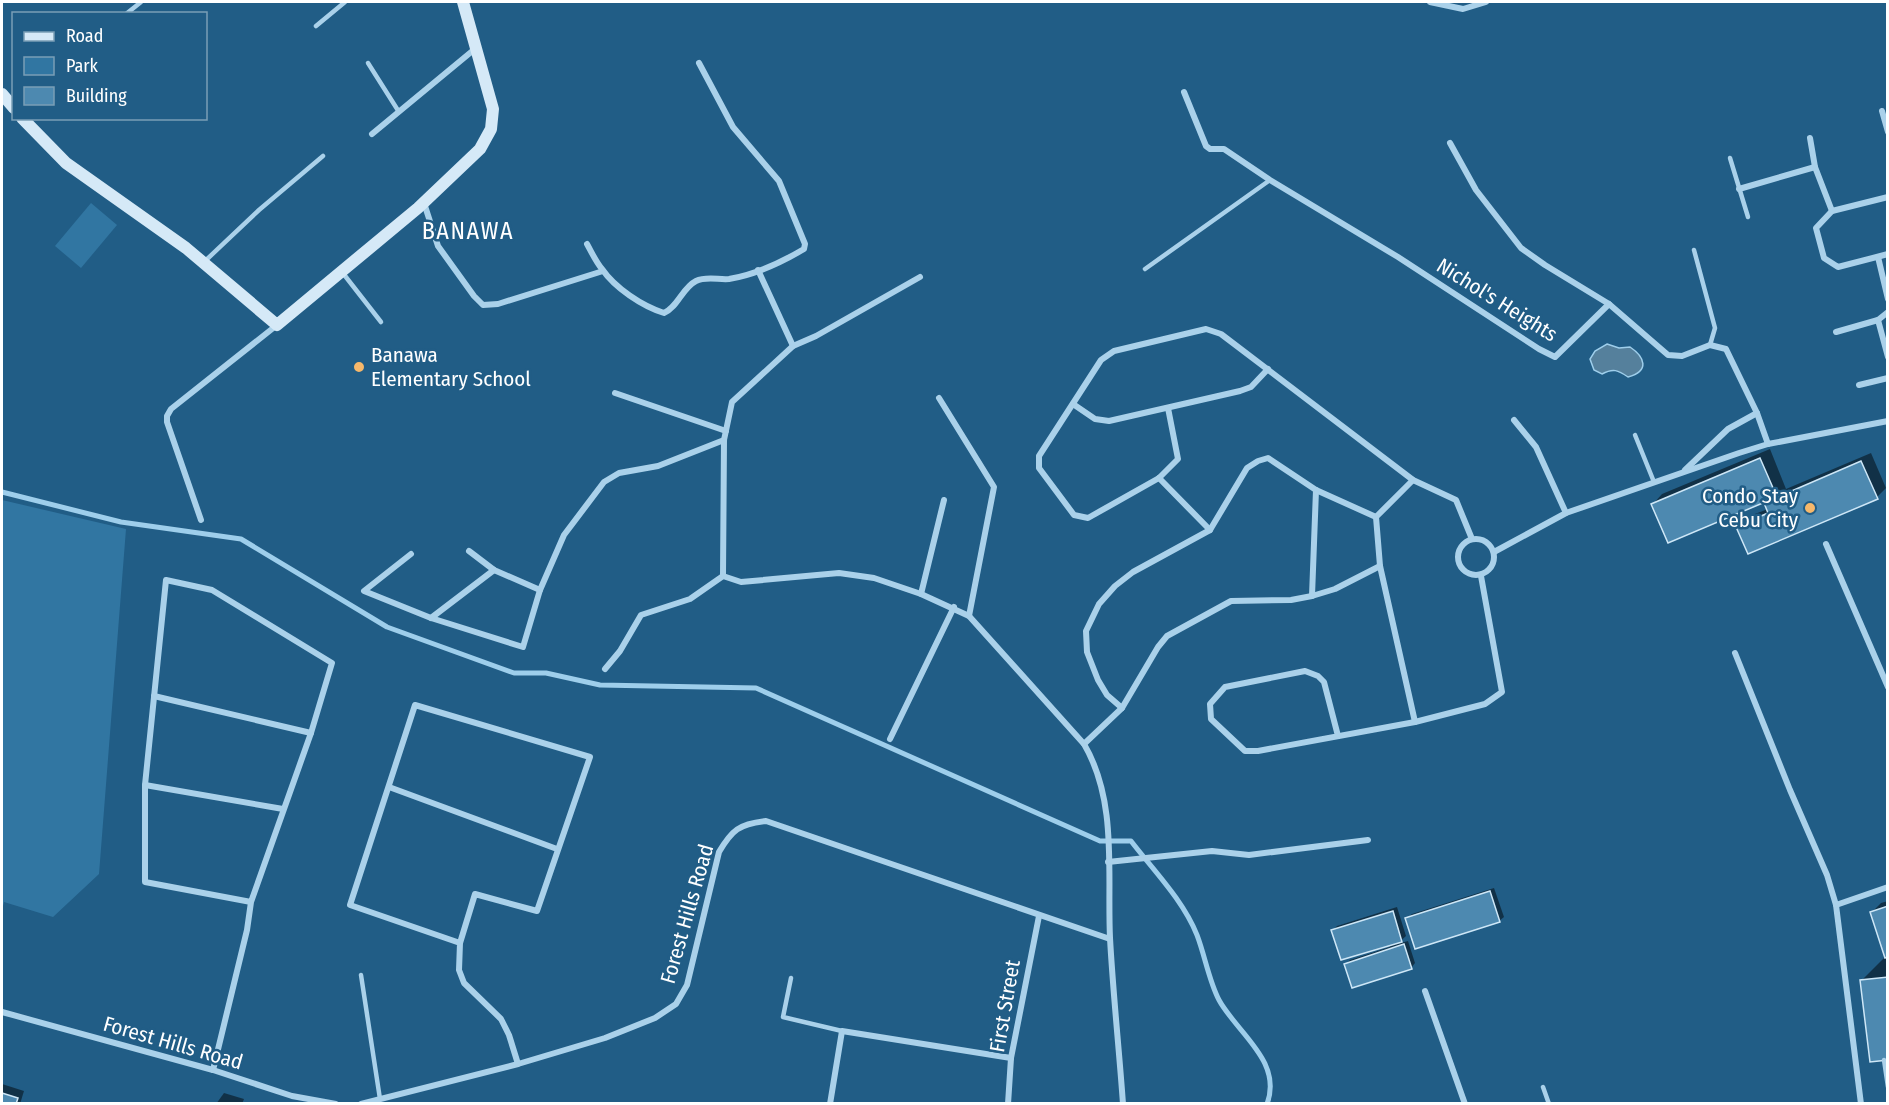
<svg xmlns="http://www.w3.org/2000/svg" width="1889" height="1105" font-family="'Fira Sans Condensed',sans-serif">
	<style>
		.green { fill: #3176a2 }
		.water { fill: #55809c; stroke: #9eceeb; stroke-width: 1.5 }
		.shadow { fill: #0007 }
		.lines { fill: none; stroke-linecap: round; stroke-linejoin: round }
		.stream { stroke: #9eceeb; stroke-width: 5 }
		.building { fill: #4d89b0; stroke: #cee7f7; stroke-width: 1.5 }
		.lane { stroke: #aad1ea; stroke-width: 4.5 }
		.street { stroke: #aad1ea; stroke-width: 6 }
		.secondary { stroke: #d5e9f7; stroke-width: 12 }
		.poi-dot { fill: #f6b86b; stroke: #215d86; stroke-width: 2 }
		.labels { text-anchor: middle; stroke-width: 5; stroke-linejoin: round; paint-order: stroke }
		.street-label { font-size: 21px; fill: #fff; stroke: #215d86 }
		.poi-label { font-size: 21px; fill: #fff; stroke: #215d86; text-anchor: start }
		.quarter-label { font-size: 24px; letter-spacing: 1.5px; fill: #fff; stroke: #215d86 }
	</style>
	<rect width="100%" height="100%" fill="#215d86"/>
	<g class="green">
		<path d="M91 203 117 225 81 268 55 246Z"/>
		<path d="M2 500 126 529 99 874 53 917 4 902 2 910Z"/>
	</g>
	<path class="water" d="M1607 344 1619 348 1630 347C1645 357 1650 371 1628 377 1618 370 1613 368 1602 374L1594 370 1590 359 1595 351Z"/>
	<g class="shadow">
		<path d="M1770 449 1786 489 1871 453 1886 488 1877 497 1738 527 1747 517 1768 509 1764 501 1653 504 1662 494Z"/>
		<path d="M1494 888 1504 917 1499 921 1407 918 1412 914Z"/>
		<path d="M1888 901V1059L1861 981 1886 956 1872 912 1881 903Z"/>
		<path d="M1397 907 1406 936 1397 944 1408 941 1415 963 1411 968 1346 964 1350 960 1390 947 1389 944 1333 930 1337 926Z"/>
		<path d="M2 1084 24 1091 20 1104H2Z"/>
		<path d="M224 1093 244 1099 242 1104H216Z"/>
	</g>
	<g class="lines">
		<path class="stream" d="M2 492 121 522 241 539 387 627 514 673H546L600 685 756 688 1100 841H1131C1154 871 1183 900 1197 935 1205 956 1209 981 1219 1000 1237 1033 1283 1061 1267 1104"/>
	</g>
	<g class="building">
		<path d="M1760 458 1777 497 1668 543 1651 504Z"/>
		<path d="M1861 461 1878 499 1748 554 1736 527 1768 513 1764 503Z"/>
		<path d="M1490 891 1500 922 1415 949 1405 918Z"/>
		<path d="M1888 906V957L1885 958 1870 912Z"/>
		<path d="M1393 911 1402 942 1341 960 1331 930Z"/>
		<path d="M1404 944 1412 969 1352 988 1344 964Z"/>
		<path d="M1888 977V1060L1870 1062 1860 980Z"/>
		<path d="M2 1093 18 1098 16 1104H2Z"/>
	</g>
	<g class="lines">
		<g class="lane">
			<path d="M126 14 141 2"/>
			<path d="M316 26 345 2"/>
			<path d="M368 63 399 112"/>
			<path d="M1730 158 1748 217"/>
			<path d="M1694 250 1715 328 1710 345"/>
			<path d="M204 262 259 210 323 156"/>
			<path d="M1145 269 1270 180"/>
			<path d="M342 272 381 322"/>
			<path d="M1635 435 1654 482"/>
			<path d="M361 975 380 1099"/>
			<path d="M791 978 783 1017 842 1031"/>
			<path d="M1884 1060 1888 1087"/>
			<path d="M1543 1087 1549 1104"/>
		</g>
		<g class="street">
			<path d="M1430 2 1463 9 1486 2"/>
			<path d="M1184 92 1206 146 1210 149H1224L1270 180 1398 257 1539 349 1555 357 1609 304"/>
			<path d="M1882 111 1888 132"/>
			<path d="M372 134 476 48"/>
			<path d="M1810 138 1815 167 1832 211"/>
			<path d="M1450 143 1476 190 1521 248 1545 265 1609 304 1668 355 1682 356 1710 345 1726 349 1757 413 1768 444"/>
			<path d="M1739 189 1815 167"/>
			<path d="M1888 197 1832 211 1816 228 1824 258 1838 267 1888 254"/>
			<path d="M424 203 438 246 474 296 483 305 498 304 603 271"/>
			<path d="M587 244C592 253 596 262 602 269 615 288 642 306 664 313 678 307 682 288 696 281 706 276 719 280 729 279 754 275 782 262 804 249L805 244 779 181 733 127 699 63"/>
			<path d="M1878 257 1888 299"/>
			<path d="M758 270 793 346"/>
			<path d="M920 277 816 336 793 346 732 402 724 440 723 576 741 582 839 573 874 578 921 594 969 616 1084 744C1118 802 1107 874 1110 938 1113 993 1119 1048 1123 1104"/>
			<path d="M1878 320 1888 357"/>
			<path d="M1836 332 1878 320 1888 312"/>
			<path d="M1859 385 1888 378"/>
			<path d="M615 393 726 431"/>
			<path d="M939 398 994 487 969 616"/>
			<path d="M1073 404 1095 419 1109 421 1240 391 1251 387 1268 369"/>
			<path d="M1168 408 1178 459 1159 478 1088 518 1074 515 1039 468V456L1101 360 1114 351 1206 329 1221 334 1413 480 1456 500 1472 539"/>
			<path d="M1514 420 1536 447 1566 513"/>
			<path d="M1685 470 1728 429 1757 413"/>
			<path d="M1159 478 1210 530"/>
			<path d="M1413 480 1376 517 1380 566 1415 722"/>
			<path d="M201 520 167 422V416L171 409 277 325"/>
			<circle cx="1476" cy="557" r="18"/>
			<path d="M1826 544 1888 687"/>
			<path d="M469 551 494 570 540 590"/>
			<path d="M1494 552 1566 513 1739 453 1768 444 1888 421"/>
			<path d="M411 554 364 591 431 618 523 647 540 590 564 535 604 482 619 473 658 466 724 440"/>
			<path d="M921 594 944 500"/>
			<path d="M1312 596 1316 490"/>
			<path d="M431 618 494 570"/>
			<path d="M1735 653 1790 790 1827 875 1836 905 1861 1104"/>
			<path d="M605 669 620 651 641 615 690 599 723 576"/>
			<path d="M154 696 311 733"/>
			<path d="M1122 708 1107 695 1098 680 1087 652 1086 631 1099 604 1115 586 1133 572 1210 530 1247 468 1258 461 1268 458 1316 490 1376 517"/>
			<path d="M1338 736 1324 682 1318 676 1305 671 1225 687 1210 704 1211 719 1245 751H1258L1415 722 1485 704 1502 692 1481 576"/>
			<path d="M890 739 954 607"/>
			<path d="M1084 744 1122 708 1158 647 1167 636 1231 601 1291 600 1312 596 1335 589 1380 566"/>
			<path d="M145 785 283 809"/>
			<path d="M389 787 557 849"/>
			<path d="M1108 862 1212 851 1249 855 1368 840"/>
			<path d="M1836 905 1888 887"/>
			<path d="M460 943 350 905 415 705 590 757 537 911 475 894 460 943 459 970 464 983 501 1019 509 1035 518 1064"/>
			<path d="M1425 991 1465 1104"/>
			<path d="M2 1012 213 1070 292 1096 336 1104"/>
			<path d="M213 1070 247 930 251 902 311 733 332 663 212 590 166 580 145 785V882L251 902"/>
			<path d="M361 1104 518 1064 605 1038 655 1018 676 1004 687 985 719 852C732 830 739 824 766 821L1110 939"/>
			<path d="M830 1104 842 1031 1011 1058"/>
			<path d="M1008 1104 1011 1058 1039 916"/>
		</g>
		<g class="secondary">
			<path d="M2 94 14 108"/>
			<path d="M22 118 66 163 186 248 277 325 418 208 480 149 491 129 493 109 463 2"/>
		</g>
	</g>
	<g class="poi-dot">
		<circle cx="359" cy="367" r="6"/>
		<circle cx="1810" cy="508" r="6"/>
	</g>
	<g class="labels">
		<g class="street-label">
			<text transform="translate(1497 300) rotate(32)" y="7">Nichol's Heights</text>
			<text transform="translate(687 914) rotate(-74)" y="7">Forest Hills Road</text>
			<text transform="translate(1005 1006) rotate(-80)" y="7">First Street</text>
			<text transform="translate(173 1043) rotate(16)" y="7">Forest Hills Road</text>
		</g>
		<g class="poi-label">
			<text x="371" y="362">Banawa<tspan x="371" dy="24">Elementary School</tspan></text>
			<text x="1798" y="503" text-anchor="end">Condo Stay<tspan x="1798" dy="24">Cebu City</tspan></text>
		</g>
		<g class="quarter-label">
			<text x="468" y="239">BANAWA</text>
		</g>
	</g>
	<rect width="1889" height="1105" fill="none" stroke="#ffffff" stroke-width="6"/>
	<rect x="12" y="12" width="195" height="108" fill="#215d86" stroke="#7a9eb6" stroke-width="1.5"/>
	<rect x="24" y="32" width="30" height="9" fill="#d5e9f7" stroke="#7a9eb6" stroke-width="1.5"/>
	<text x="66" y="42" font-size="18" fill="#ffffff">Road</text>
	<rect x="24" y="57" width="30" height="18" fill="#3176a2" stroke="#7a9eb6" stroke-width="1.5"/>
	<text x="66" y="72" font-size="18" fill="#ffffff">Park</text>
	<rect x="24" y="87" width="30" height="18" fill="#4d89b0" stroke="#7a9eb6" stroke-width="1.5"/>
	<text x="66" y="102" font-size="18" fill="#ffffff">Building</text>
</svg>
